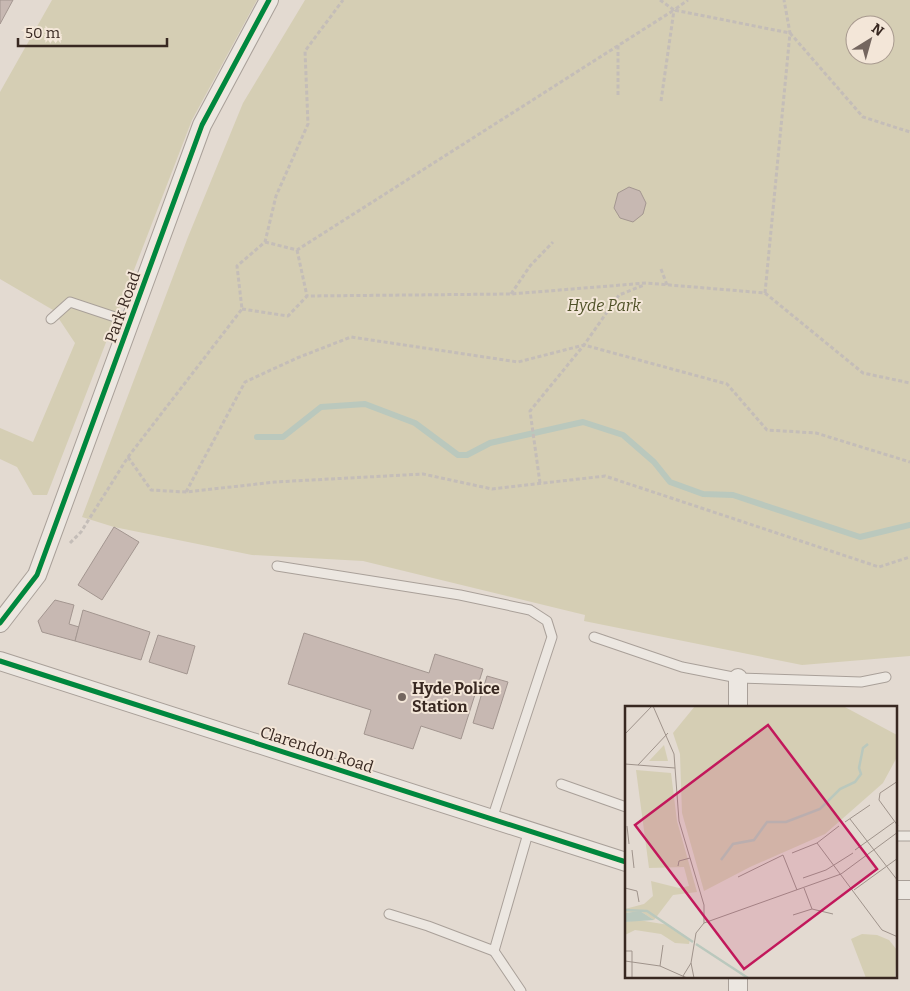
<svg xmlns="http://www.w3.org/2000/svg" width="910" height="991" font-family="Bitter,serif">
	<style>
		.green { fill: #d5ceb4; fill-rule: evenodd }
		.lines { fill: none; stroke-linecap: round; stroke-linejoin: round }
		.stream { stroke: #bac8bd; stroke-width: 6 }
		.building { fill: #c7b8b2; stroke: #a39690 }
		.lane-casing { stroke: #a9a099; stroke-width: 11 }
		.street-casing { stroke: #a9a099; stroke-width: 20 }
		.path { stroke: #c4bdb8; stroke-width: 3; stroke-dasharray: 4 2.5; stroke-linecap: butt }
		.lane { stroke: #ece7e1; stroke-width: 9 }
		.street { stroke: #ece7e1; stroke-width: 18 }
		.cycleway-casing { stroke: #f3e6d8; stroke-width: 8 }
		.cycleway { stroke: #00873e; stroke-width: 5 }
		.poi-dot { fill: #74665f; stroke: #f3e6d8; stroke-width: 2 }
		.labels { text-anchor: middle; stroke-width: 4; stroke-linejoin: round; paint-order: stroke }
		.park-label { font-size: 16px; font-style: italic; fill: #505229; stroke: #f3e6d8 }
		.street-label { font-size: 16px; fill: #382821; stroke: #f3e6d8 }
		.poi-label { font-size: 16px; font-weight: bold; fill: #382821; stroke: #f3e6d8; text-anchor: start }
		.inset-river { fill: none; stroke: #bac8bd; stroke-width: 2.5 }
		.inset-road { fill: none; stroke: #9f938b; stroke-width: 1 }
		.view { fill: #c2185b; fill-opacity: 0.15; stroke: #c2185b; stroke-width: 2.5 }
		.inset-edge { fill: none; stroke: #382821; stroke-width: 2.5 }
	</style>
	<rect width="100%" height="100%" fill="#e3dad1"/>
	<g class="green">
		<path d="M52 0H257L192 120 47 495H33L17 467 0 459V428L33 442 75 343 53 310 0 279V92Z"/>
		<path d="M305 0H910V656L802 665 584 621 585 615 363 561 252 555 114 527 82 517 188 237 243 103ZM855 25H885V55H855Z"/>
	</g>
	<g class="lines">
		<path class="stream" d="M257 437H283L321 407 365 404 415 423 458 455H467L490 443 583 422 623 435 654 462 670 482 703 494 733 495 860 537 910 525"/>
	</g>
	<g class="building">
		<path d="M0 0H13L0 24Z"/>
		<path d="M629 187 640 191 646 203 643 214 633 222 620 218 614 208 618 193Z"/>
		<path d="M114 527 139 542 102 600 78 585Z"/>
		<path d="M55 600 74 605 69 624 79 627 75 641 42 632 38 621Z"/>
		<path d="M83 610 150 632 141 660 75 641Z"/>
		<path d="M304 633 429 673 435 654 483 669 461 739 421 726 413 749 364 734 371 710 288 684Z"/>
		<path d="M158 635 195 646 187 674 149 662Z"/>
		<path d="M487 676 508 682 493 729 473 723Z"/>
	</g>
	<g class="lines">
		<defs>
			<g id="lane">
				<path d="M51 319 70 302 130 322"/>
				<path d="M277 566 460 595 530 610 547 621 552 637 492 819"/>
				<path d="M594 637 682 667 738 678 861 682 886 677"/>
				<path d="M561 784 626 807"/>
				<path d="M896 836H910"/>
				<path d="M389 914 428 926 494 951 529 830"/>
				<path d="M494 951 521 991"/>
			</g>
			<g id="street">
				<path d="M0 623 37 575 202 125 269 0"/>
				<path d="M0 661 626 862"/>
				<path d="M738 678V707"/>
				<path d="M896 890H910"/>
				<path d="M738 991V977"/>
			</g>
		</defs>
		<use href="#lane" class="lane-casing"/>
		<use href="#street" class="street-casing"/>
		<g class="path">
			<path d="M660 0 674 10 688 0"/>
			<path d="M618 95V45"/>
			<path d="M661 101 674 10"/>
			<path d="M265 242 297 250 674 10 790 33 863 117 910 132"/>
			<path d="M297 250 307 296"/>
			<path d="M661 269 667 285"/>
			<path d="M765 293 790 33 784 0"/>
			<path d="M511 294 530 266 553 242"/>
			<path d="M242 309 288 316 307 296 511 294 646 283 765 293 863 373 910 383"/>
			<path d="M128 457 151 490 186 492 275 482 423 474 492 489 605 476 879 567 910 557"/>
			<path d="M540 483 530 411 584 345 619 295 644 285"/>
			<path d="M186 492 245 382 297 358 351 337 518 362 584 345 727 384 767 430 816 433 910 462"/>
			<path d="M70 543 81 532 128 457 242 309 237 266 265 242 276 196 308 124 305 51 343 0"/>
		</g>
		<use href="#lane" class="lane"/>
		<use href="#street" class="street"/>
		<defs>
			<g id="cycleway">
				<path d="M0 623 37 575 202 125 269 0"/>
				<path d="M0 661 626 862"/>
			</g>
		</defs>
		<use href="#cycleway" class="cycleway-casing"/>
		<use href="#cycleway" class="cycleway"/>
	</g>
	<circle class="poi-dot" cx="402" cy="697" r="5"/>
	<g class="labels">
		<g class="park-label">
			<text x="604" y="311">Hyde Park</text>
		</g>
		<g class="street-label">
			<text transform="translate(122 307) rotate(-70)" y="6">Park Road</text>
			<text transform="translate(317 749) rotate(18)" y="6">Clarendon Road</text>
		</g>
		<g class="poi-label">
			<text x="412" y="694">Hyde Police<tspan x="412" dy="18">Station</tspan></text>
		</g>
	</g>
	<g transform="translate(625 706)">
		<rect width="272" height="272" fill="#e3dad1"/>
		<path d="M70 0H218L272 29V51L258 77 200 128 125 161 79 185 57 107 55 48 48 27ZM39 39 43 55H24ZM11 64 46 67 52 115 72 186 48 189 29 214 15 205 0 207V203L19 198 28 190 26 175 54 182 64 180 59 161 24 162ZM13 214 44 219 65 233 64 238 50 237 36 228 10 224 0 229V216ZM237 228 252 229 264 234 272 244 270 272H241L226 233Z" fill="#d5ceb4"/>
		<path d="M15 205 29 214 0 216V207Z" fill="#bac8bd"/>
		<path class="inset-river" d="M96 154 108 138 129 134 142 116H161L195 103 215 83 230 76 236 68 234 62 238 42 243 38M0 204 22 205 68 236M71 238 123 272"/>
		<path class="inset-road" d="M28 0 49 48 54 115 79 199V217M0 28 27 0M0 58 50 62M13 59 43 27M273 75 255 87 254 94 273 120M225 113 273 175M220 116 245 99M2 120 4 138M192 137 257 224 273 231M7 144 9 162M230 144 269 116M167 147 192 137 214 120M53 160 54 155 65 152M113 171 158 149 172 184M178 172 201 164 228 147M0 182 12 185 14 196M229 184 273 152M187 203 208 208M168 209 187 203 179 182M79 217 216 168 273 126M0 245H7V272M0 255 35 260 62 272M35 260 38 239M58 270 66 257M69 272 66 257 71 227 79 217"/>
		<path class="view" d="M143 19 252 163 119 263 10 119Z"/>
		<rect width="272" height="272" class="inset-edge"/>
	</g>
	<g transform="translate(870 40) rotate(37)"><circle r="24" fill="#f3e6d8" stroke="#a89a8f"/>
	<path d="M0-4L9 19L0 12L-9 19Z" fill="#74665f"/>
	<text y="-8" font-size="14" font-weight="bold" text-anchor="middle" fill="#382821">N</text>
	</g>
	<path d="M18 38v8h149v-8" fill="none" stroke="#382821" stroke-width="2.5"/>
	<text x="25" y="38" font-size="15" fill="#382821" stroke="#f3e6d8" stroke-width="4" paint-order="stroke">50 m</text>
</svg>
